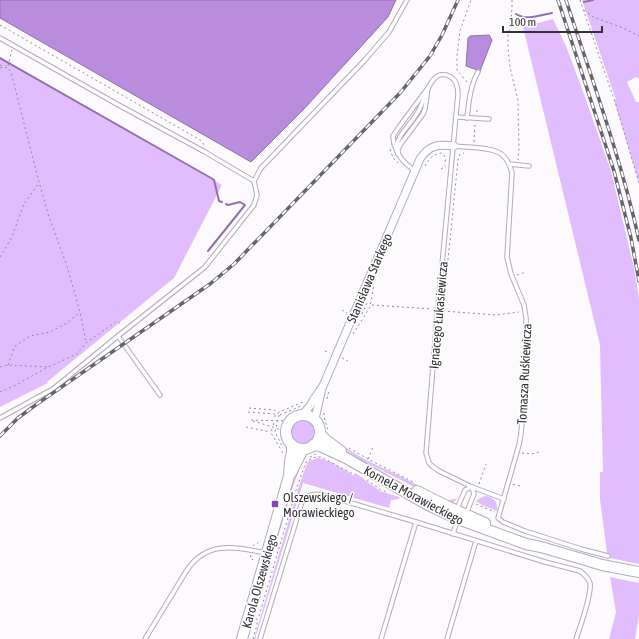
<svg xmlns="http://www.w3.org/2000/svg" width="639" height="639" font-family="'Asap Condensed',sans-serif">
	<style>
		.green { fill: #e1bdfe }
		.water { fill: #ba8cdd; stroke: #9270ab }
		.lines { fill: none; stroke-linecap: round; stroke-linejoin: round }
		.stream { stroke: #9270ab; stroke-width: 2 }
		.lane-casing { stroke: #b3abb9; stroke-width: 5.5 }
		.street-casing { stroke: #b3abb9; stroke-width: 9 }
		.secondary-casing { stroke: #b3abb9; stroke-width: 12 }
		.path { stroke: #908e93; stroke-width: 1; stroke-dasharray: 2 3; stroke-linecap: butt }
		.lane { stroke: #fff; stroke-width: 3.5 }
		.street { stroke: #fff; stroke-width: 7 }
		.secondary { stroke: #fff; stroke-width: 10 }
		.rail-casing { stroke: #68656a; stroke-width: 3.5 }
		.rail { stroke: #fff; stroke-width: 2; stroke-dasharray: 6; stroke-linecap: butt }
		.poi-dot { fill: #8943b6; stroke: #fff; stroke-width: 1.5 }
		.labels { text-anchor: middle; stroke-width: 3; stroke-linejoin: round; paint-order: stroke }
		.street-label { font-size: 13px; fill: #333036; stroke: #fff }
		.poi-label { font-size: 13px; fill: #333036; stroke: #fff; text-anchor: start }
	</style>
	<rect width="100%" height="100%" fill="#fcfafd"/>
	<g class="green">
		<path d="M582 0H639V79L636 77 627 82 636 102H639V183L614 100H616Z"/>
		<path d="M553 19 566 46 582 89 611 171 634 268 639 298V564L610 558 611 555 607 553 600 499V472H603L600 345 523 27Z"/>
		<path d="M0 57 222 185 174 278 47 382 48 383 0 407Z"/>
		<circle cx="303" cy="431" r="14"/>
		<path d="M335 441 364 459 400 476 447 501C450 501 454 498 457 499L455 501 450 503 418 489 401 480 361 460 333 442Z"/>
		<path d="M318 458C328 459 345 470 354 476L357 474 380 491 399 497V499L391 500 389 508 303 483 255 639H254L298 489 307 463 309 461Z"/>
		<path d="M299 463 301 464 293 487 259 600 255 614V619L253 622 252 616 290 487Z"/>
		<path d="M485 496C494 497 498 502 497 511L482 505 476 501 480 498Z"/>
		<path d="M610 577 639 583V616L635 639H609L616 612Z"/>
	</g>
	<g class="water">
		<path d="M0 0H396L388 17 303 110 251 162 0 18Z"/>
		<path d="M489 35 492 40 480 71 466 66 468 38 470 36Z"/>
	</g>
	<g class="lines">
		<g class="stream">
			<path d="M584 2 593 0"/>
			<path d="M516 14C527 21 540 15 552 13"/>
			<path d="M0 58 211 178 214 180 219 201 222 202"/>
			<path d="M208 251 245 205 240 202 228 205 226 204"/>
		</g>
		<defs>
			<g id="lane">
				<path d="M0 38 115 103 205 152 254 181 257 195 254 205 205 267 118 336"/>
				<path d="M428 88 425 109 423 114 400 145 398 149V154L394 144 393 136 399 127Z"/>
				<path d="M457 117 489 119"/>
				<path d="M467 118C469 102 470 86 478 72"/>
				<path d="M454 146C462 147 471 147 480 148 498 150 507 153 512 173L507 257 511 274 524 305 526 318 527 372 521 433 519 445 498 518 503 522 525 531 581 549 608 556"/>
				<path d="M509 164 529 166"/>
				<path d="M414 170C379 145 406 134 419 110 425 99 431 65 451 77 457 81 458 88 458 94L436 329 426 453 429 463 433 467 439 471 472 487 504 499"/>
				<path d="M254 181 261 168 364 61 389 32 407 0"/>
				<path d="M0 418 53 389 118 336 160 395"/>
				<path d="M457 509 465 490 472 487"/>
				<path d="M466 514 474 494 472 487"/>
				<path d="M416 522 545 562 580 571C584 574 588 578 590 583 592 595 580 627 576 639"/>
				<path d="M453 534 457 521"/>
				<path d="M145 639 187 570C207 540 235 547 266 553"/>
				<path d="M260 639 302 502C307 494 315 493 324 495L416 522 381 639"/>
				<path d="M447 639 476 541"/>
			</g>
			<g id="street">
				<path d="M303 414 310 406 314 399 323 386 420 159C429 145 438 144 454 146"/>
				<path d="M315 419 322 388"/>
			</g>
			<g id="secondary">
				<circle cx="303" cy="432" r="17"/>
				<path d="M320 434 326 440 341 451"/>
				<path d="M313 445 320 446 346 458 428 505 458 519 526 544 541 547 582 559 602 565 639 572"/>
				<path d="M291 473 302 451 305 449"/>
				<path d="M417 491 449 507 485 523"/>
				<path d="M242 639 289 476 290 462 292 452V445"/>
			</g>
		</defs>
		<use href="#lane" class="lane-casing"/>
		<use href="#street" class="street-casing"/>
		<use href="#secondary" class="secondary-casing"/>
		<g class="path">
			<path d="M512 0V7L511 24 508 36V48L510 67 518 101 519 148 518 160"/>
			<path d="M580 0 616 105 639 183"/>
			<path d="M584 10 593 17 623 28 639 36"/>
			<path d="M0 25 202 141 204 145"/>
			<path d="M0 65 3 66"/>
			<path d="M8 66 12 50"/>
			<path d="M0 68C8 65 10 69 12 76L39 182 48 214 67 266 80 312 86 343"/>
			<path d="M467 82 457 70V56L460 31 471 0"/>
			<path d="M477 112V107"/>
			<path d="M474 142 475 123"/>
			<path d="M390 149 393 158 398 163"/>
			<path d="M425 166C429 159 433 154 442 153 446 156 446 161 444 165"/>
			<path d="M441 169 443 168 446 166"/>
			<path d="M0 257 11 239 24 204 39 183"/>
			<path d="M517 275 526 272"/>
			<path d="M446 280 458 160 460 154 464 153"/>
			<path d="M372 305 432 309"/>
			<path d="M342 310 347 313"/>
			<path d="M443 311 496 315 519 312"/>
			<path d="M362 314 368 301"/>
			<path d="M353 334 370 307 374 284"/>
			<path d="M325 351 330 353"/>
			<path d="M342 358 348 361"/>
			<path d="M8 365 15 346 30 336 50 332 67 323 80 312"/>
			<path d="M0 367 8 365 47 367"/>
			<path d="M0 392 16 385 48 367 77 354 86 343 117 321 122 325"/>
			<path d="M327 399 329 390"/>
			<path d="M249 408 274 410 278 413"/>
			<path d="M248 412 275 414 305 401"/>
			<path d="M324 413V417L328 430"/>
			<path d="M275 415V418"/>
			<path d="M279 415 275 432 283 448"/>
			<path d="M280 415 301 406"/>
			<path d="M251 420 289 421"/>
			<path d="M253 421 276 428 286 434"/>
			<path d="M273 425 274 423"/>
			<path d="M246 427 271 432"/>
			<path d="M272 429 271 433 283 453"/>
			<path d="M349 448 368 459 415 483"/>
			<path d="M522 453 532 454 539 452"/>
			<path d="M310 457 316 454"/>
			<path d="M368 459 373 447"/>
			<path d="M367 480 381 490 388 492"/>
			<path d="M479 484 486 464"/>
			<path d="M513 484 520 486"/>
			<path d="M476 504 495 512"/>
			<path d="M253 546 254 545 257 544 261 540"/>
			<path d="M251 555 250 558 255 561"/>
			<path d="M256 620 259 616 297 487 306 462C310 459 316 456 321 457L355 475 356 473"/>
			<path d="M253 639 257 625V621"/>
		</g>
		<use href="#lane" class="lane"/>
		<use href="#street" class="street"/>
		<use href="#secondary" class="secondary"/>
		<defs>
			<g id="rail">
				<path d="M558 0 614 171 631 238 639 281"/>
				<path d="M566 0C592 80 621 158 639 240"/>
				<path d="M0 436 18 418 37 404 210 284 234 264 400 93 430 56 442 35 458 0"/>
			</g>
		</defs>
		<use href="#rail" class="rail-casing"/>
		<use href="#rail" class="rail"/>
	</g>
	<rect class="poi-dot" x="271" y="500" width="8" height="8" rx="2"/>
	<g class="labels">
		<g class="street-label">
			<text transform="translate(369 278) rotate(-67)" y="5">Stanisława Starkego</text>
			<text transform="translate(438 315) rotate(-85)" y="5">Ignacego Łukasiewicza</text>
			<text transform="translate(524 374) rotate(-87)" y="5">Tomasza Ruśkiewicza</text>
			<text transform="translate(414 495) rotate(28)" y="5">Kornela Morawieckiego</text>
			<text transform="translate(259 581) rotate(-74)" y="5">Karola Olszewskiego</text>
		</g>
		<g class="poi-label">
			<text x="283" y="502">Olszewskiego /<tspan x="283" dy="15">Morawieckiego</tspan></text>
		</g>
	</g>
	<path d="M503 26v6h99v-6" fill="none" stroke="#333036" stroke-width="2"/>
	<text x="509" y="26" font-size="12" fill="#333036" stroke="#ffffff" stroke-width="3" paint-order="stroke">100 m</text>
</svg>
